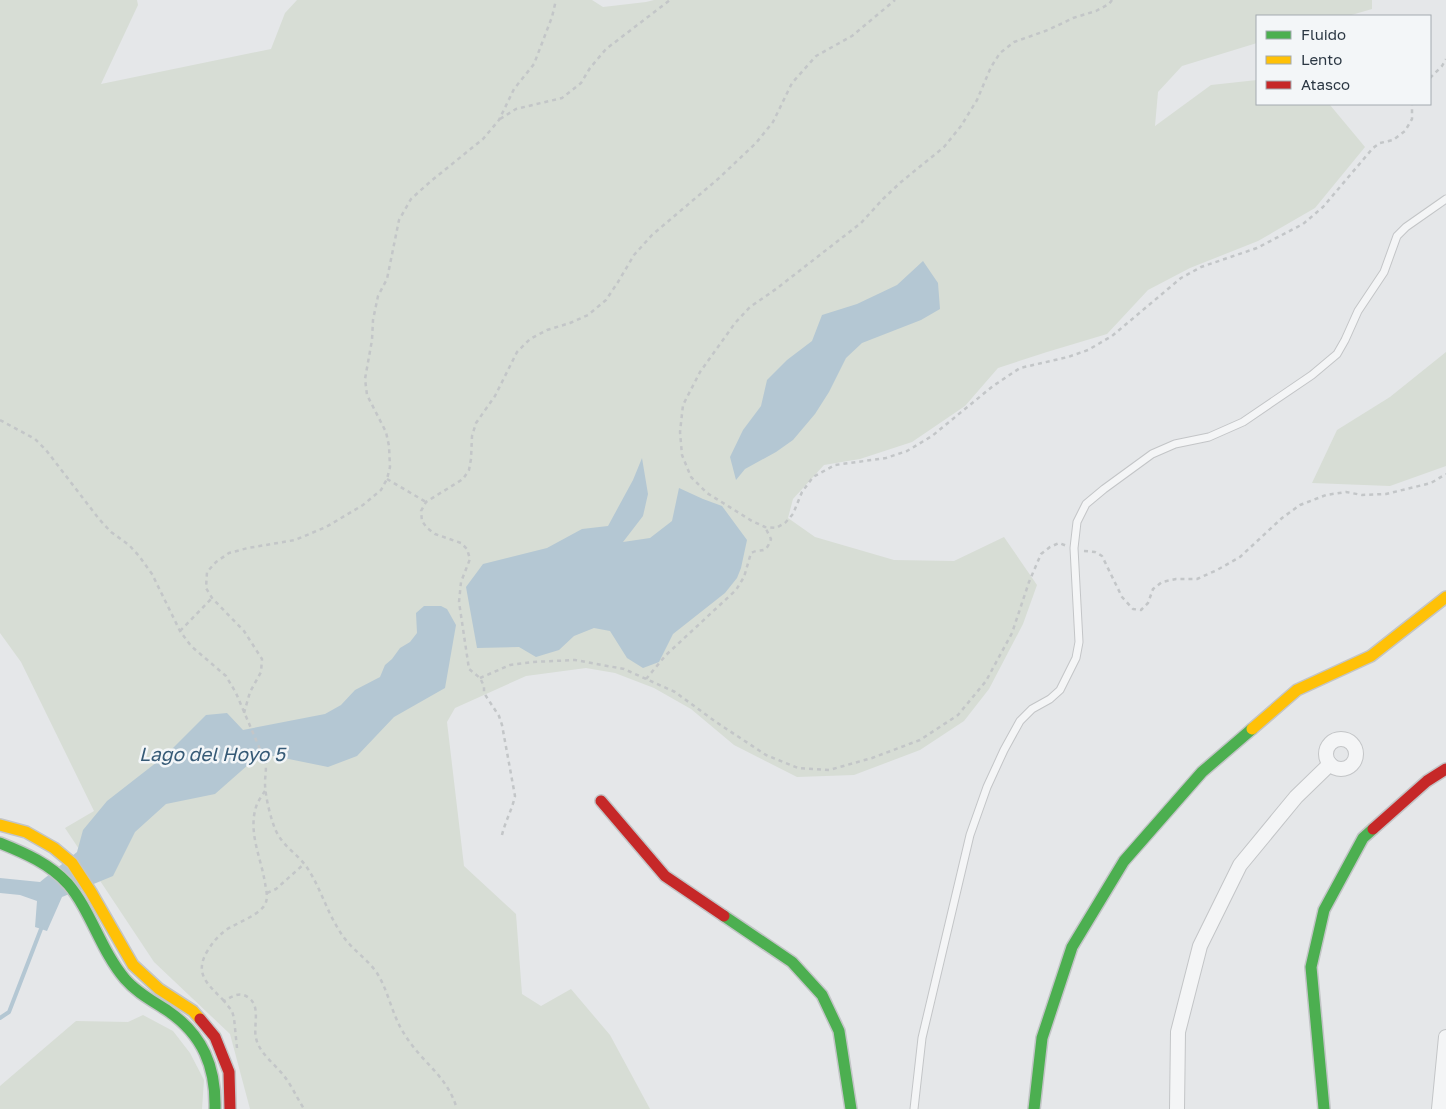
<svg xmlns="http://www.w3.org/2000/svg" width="1446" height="1109" font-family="'Golos Text',sans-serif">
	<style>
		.green { fill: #d7ddd5 }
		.water { fill: #b4c7d3 }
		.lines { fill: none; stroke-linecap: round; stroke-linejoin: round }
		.stream { stroke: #b4c7d3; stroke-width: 4 }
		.lane-casing { stroke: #c3c5c7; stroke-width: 9 }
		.street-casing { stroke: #c3c5c7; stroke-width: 16 }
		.fast-casing { stroke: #c3c5c7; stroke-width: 14 }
		.slow-casing { stroke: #c3c5c7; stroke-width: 14 }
		.jam-casing { stroke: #c3c5c7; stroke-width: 14 }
		.path { stroke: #c3c6c8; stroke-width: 2.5; stroke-dasharray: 4 4; stroke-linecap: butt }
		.lane { stroke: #f4f5f6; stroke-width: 7 }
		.street { stroke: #f4f5f6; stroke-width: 14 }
		.fast { stroke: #4caf50; stroke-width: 11 }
		.slow { stroke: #ffc107; stroke-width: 11 }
		.jam { stroke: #c62828; stroke-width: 11 }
		.labels { text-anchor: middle; stroke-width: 5; stroke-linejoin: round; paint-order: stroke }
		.water-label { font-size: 19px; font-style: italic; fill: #365a76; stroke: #f3f6f8 }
	</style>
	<rect width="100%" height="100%" fill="#e5e7e9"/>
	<g class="green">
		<path d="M0 0H137L138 5 101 84 271 49 285 13 297 0H592L603 7 646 2 654 0H1372V9L1348 16H1257V43L1182 66 1158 92 1155 126 1211 85 1257 80V104H1328L1330 105 1365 147 1315 208 1258 241 1190 268 1148 290 1107 334 1047 352 998 368 965 406 912 442 860 459 824 465 793 499 788 518 815 537 894 560 954 561 1004 537 1037 585 1023 624 989 689 964 721 920 750 854 775 797 777 734 745 691 709 654 688 615 673 586 668 526 676 455 708 447 722 464 866 516 914 522 994 541 1006 571 989 610 1035 650 1109H250L230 1034 154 962 65 828 94 811 21 662 0 633Z"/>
		<path d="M1446 352V466L1390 486 1312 483 1337 430 1390 397Z"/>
		<path d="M143 1015 173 1031 190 1053 204 1080 202 1109H0V1086L76 1021 128 1022Z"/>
	</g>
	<g class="water">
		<path d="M923 261 938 283 940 309 921 320 862 343 846 358 829 392 815 414 793 440 776 452 745 469 736 480 730 457 743 430 761 406 767 380 787 360 812 341 822 315 857 304 897 285Z"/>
		<path d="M642 458 648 494 643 516 623 542 650 538 672 521 679 488 703 499 722 506 747 540 741 568 737 578 725 593 673 634 659 662 643 668 627 658 610 631 594 628 574 636 559 650 536 657 519 647 477 648 466 587 483 564 547 548 582 529 608 526 633 480Z"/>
		<path d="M424 606H441L447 609 456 625 445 688 394 717 357 756 328 767 274 756 257 757 215 794 166 804 135 832 113 876 62 897 47 931 35 927 37 901 20 895 0 893V878L40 882 77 852 83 830 107 801 166 755 206 715 227 713 243 730 325 714 341 705 355 690 380 677 385 665 392 659 400 648 410 642 417 633 416 613Z"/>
	</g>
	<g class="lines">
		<path class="stream" d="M0 1018 9 1012 41 929"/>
		<defs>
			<path id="lane" d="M914 1109 922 1038 970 835 987 787 1004 750 1020 721 1032 709 1050 699 1060 690 1076 658 1079 642 1074 548 1077 522 1086 504 1104 489 1152 454 1175 444 1209 437 1243 422 1312 375 1337 354 1345 340 1358 311 1384 272 1397 236 1406 227 1446 199"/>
			<g id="street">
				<circle cx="1341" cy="754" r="15"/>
				<path d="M1177 1109 1178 1032 1200 946 1240 865 1296 797 1330 764"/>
				<path d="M1439 1109 1446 1037"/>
			</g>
			<g id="fast">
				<path d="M0 843C25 853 50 864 68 884 91 911 101 951 125 979 137 993 153 1001 168 1011 203 1035 216 1067 215 1109"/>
				<path d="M724 916 792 962 822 995 839 1031 851 1109"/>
				<path d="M1034 1109 1042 1038 1072 947 1124 861 1202 772 1252 729"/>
				<path d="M1324 1109 1311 967 1324 910 1363 838 1373 829"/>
			</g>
			<g id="slow">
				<path d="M1252 729 1297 690 1371 656 1446 597"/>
				<path d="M0 825 26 832 54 848 72 863 91 892 133 965 159 989 193 1011 200 1019"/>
			</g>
			<g id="jam">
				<path d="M601 801 665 876 724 916"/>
				<path d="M1373 829 1427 781 1446 769"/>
				<path d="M200 1019 215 1037 229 1072 230 1109"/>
			</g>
		</defs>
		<use href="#lane" class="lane-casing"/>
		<use href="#street" class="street-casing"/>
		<use href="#fast" class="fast-casing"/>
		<use href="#slow" class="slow-casing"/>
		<use href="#jam" class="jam-casing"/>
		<g class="path">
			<path d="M1112 0 1109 4 1096 11 1073 18 1048 30 1014 42 1000 53 991 67 977 100 961 126 944 147 901 182 883 199 861 223 776 289 750 307 735 323 700 372 683 405 680 432 682 455 691 477 707 493 752 521 765 527 776 528 785 523 793 514 802 492 813 477 835 465 886 458 907 451 932 436 993 386 1020 368 1068 357 1088 350 1112 336 1181 278 1201 267 1257 248 1303 224 1323 207 1373 148 1380 143 1393 140 1405 131 1412 119V104"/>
			<path d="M1430 78 1442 66 1446 59"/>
			<path d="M500 119 516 109 562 98 581 83 590 68 606 49 670 0"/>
			<path d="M0 420 35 439 46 450 99 519 111 532 129 545 139 556 152 574 180 631 191 646 226 676 236 693 265 761C267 769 265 775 265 783 265 796 271 820 276 831 283 846 297 854 306 866 320 886 326 910 339 930 349 948 366 957 377 973 389 992 392 1016 405 1035 422 1063 447 1075 457 1109"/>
			<path d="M387 479 426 502"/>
			<path d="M1084 551 1095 552 1102 556 1122 597 1133 609 1141 610 1148 603 1153 589 1162 582 1176 579H1197L1217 570 1240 557 1282 518 1300 505 1326 495 1346 492 1362 495 1386 494 1431 483 1446 474"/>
			<path d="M180 631 212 598"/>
			<path d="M480 678 510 665 533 662 575 660 624 669 675 692 716 722 766 755 798 768 829 770 872 758 920 740 958 715 986 681 1012 633 1029 582 1041 554 1050 547 1059 543 1067 546"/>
			<path d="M646 679 666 655 736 590 744 577 751 553C762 547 765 556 771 539L765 527"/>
			<path d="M244 713 250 692 261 672 262 659 244 631 212 598 206 588 207 572 216 562 229 553 248 548 295 540 326 527 363 505 381 490 387 479 390 467 389 446 386 432 367 395 365 379 372 340 373 320 378 296 387 279 399 220 411 199 431 181 483 139 499 120 514 89 534 64 552 17 556 0"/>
			<path d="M502 835C505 822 512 810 515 796L502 725 499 716 484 693V686L480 678 469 669 459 602 461 582 470 559 467 549 461 543 435 534 427 528 422 521 421 511 426 502 463 479 469 470 471 459 472 436 476 423 495 396 517 352 530 339 547 330 570 323 588 315 606 300 618 282 634 255 652 235 718 179 756 143 773 122 792 83 816 56 852 36 895 0"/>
			<path d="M267 893 276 889 304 864"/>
			<path d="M224 1001C208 984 193 974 208 950 213 942 218 936 226 930 236 923 263 914 266 902 268 896 266 889 265 883 261 857 247 831 257 804 259 800 262 795 265 791"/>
			<path d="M237 1048 234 1018 232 1011 224 1001C233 996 240 991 249 998 261 1007 253 1026 256 1038 259 1053 275 1064 284 1076 292 1086 297 1098 304 1109"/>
		</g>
		<use href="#lane" class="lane"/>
		<use href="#street" class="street"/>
		<use href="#fast" class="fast"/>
		<use href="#slow" class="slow"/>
		<use href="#jam" class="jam"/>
	</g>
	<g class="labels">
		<g class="water-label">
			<text x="212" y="761">Lago del Hoyo 5</text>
		</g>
	</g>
	<rect x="1256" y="15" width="175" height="90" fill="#f3f6f8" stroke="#a3aab0"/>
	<rect x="1266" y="31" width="25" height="8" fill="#4caf50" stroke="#a3aab0"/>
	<text x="1301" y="40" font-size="15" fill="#2b3743">Fluido</text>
	<rect x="1266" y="56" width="25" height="8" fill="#ffc107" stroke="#a3aab0"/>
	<text x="1301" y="65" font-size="15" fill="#2b3743">Lento</text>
	<rect x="1266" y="81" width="25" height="8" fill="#c62828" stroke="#a3aab0"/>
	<text x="1301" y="90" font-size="15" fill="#2b3743">Atasco</text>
</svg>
